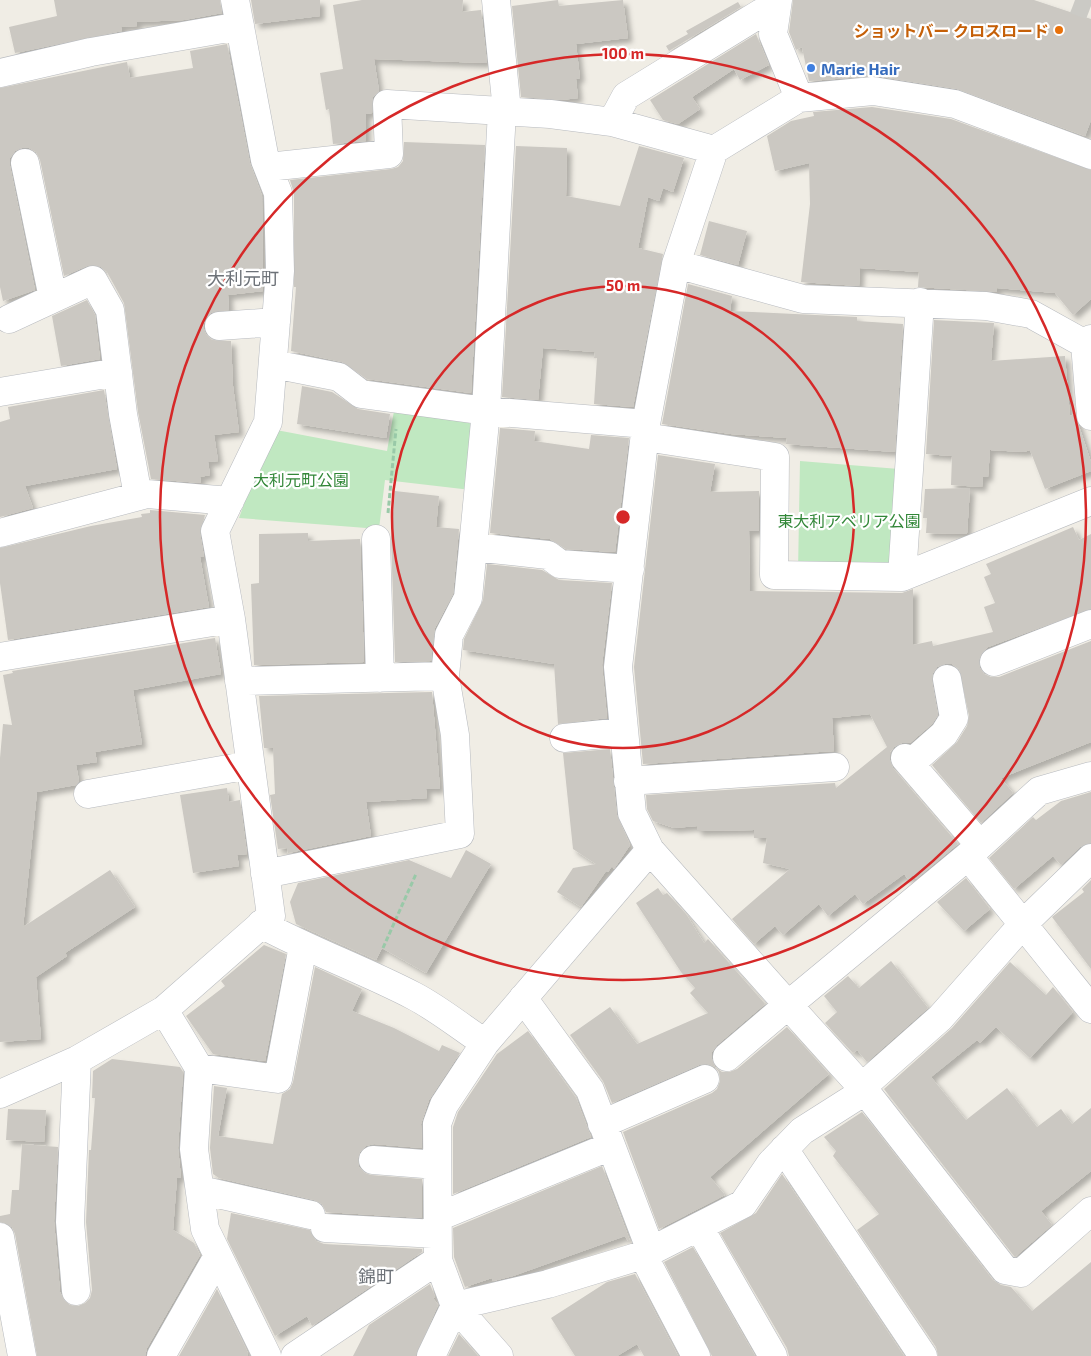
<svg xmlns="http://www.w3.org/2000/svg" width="1091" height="1356" font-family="'Exo 2','Noto Sans JP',sans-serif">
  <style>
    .green { fill: #c0e8c1 }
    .building { fill: #cbc8c2; filter: url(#shadow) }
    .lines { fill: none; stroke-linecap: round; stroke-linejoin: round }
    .minor-tunnel { stroke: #cbcac5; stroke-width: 28; stroke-dasharray: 28 14; stroke-linecap: butt }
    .minor-casing { stroke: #b7babf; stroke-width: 29 }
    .path { stroke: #99c9a8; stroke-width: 3; stroke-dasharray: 5 2.5; stroke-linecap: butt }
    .minor { stroke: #fff; stroke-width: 28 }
    .ring { fill: none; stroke: #d62828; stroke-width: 2.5 }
    .food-dot { fill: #e8710a; stroke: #fff; stroke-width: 2 }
    .shop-dot { fill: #3f7fe0; stroke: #fff; stroke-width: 2 }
    .labels { text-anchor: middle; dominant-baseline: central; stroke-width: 4.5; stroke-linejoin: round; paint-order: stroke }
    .food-label { font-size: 16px; font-weight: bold; fill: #c56008; stroke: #fff; text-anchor: end }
    .shop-label { font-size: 16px; font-weight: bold; fill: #366cbe; stroke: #fff; text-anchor: start }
    .park-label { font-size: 16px; fill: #328738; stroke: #fff }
    .neighbourhood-label { font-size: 18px; fill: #6d7278; stroke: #fff }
    .centre { fill: #d62828; stroke: #fff; stroke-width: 2.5 }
    .ring-label { font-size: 15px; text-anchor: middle; font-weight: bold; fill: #d62828; stroke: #fff; stroke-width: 4.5; stroke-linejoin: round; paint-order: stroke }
  </style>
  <defs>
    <filter id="shadow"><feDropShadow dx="4.5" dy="4.5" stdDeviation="2.5" flood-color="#0004"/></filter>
  </defs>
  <rect width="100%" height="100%" fill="#f0ede5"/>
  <path class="green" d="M395,405l69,10 13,19 -6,56 -86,-10 -6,49 -140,-11 32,-89 116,22z
    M800,461l99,8 -2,101 -99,2z"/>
  <path class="building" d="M54,0h166l2,13 -38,7 -47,2v4l-16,1 1,4 -107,22 -6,-26 48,-11z
    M251,0h69v16l-65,8z
    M362,0h101l-1,12 19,-2 6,53 -113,-4 5,32 -6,6 -1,16 -6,1v27l-33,3 -4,-35 -3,1 -6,-37 23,-4 -10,-64z
    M558,0l1,6 64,-6 5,38 -52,6 4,34 -4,1 2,19 -17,2 -40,-3 -9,-91z
    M793,0h241l57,19v101l-6,16 -128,-47 -82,-13 -66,5 -7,-34 -6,3 -7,-18z
    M738,2l3,5 -72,44 -3,-5 22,-12 -2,-3z
    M756,34l13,31 -29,15 -6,-11 -42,28 8,12 -22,15 -15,-4 -13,-20z
    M227,44l23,119 12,33 1,95 -35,4 1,15 -18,3 -6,6 -2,8 3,7 6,6 19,1 2,45 6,46 -25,3 4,26 -10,1 2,13 -10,2 1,6 -50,-4 -13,-67 -14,-109 -17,-31 -6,-5 -14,-1 -23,10 -24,-116 -4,-8 -7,-4h-7l-7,3 -5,7v8l25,124 -32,11 -3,-14v-199l127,-26 3,16 63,-10 -3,-17z
    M872,107l79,12 140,51v129l-18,16 -18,-22 -58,-5v4l-79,-5 1,-15 -59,-4 -1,18 -58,-4 9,-78 -1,-41 -34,8 -8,-35 24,-15 23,-5 -1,-4z
    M404,142l81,3 -14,248 -104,-14 -25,-17 -51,-11 5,-64h-2v-94l-4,-13 101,-11 7,-2 5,-6z
    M516,146l51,2 -1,48 54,10 19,-60 45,12 -11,34 -10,-4 -4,13 -11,-4 -10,51 25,6 -30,153 -39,-3 3,-46h-3l1,-6 -52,-4 -5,52 -36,-3z
    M709,221l38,10 -9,34 -38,-10z
    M688,284l44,12 -2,15 127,6v4l46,3 -8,128 -109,-8 1,-6 -56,-4 -69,-10z
    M87,300l8,15 5,44 -39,7 -9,-50z
    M934,320l60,3 -3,38 74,-5 5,60 5,-2 16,48v9l-46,18 -15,-39 -6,2 -34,-2 -2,27h-5l-1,10 -31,-2 1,-29 -26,-2z
    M302,386l30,6 26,17 32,5 -4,24 -89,-14z
    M104,390l13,79 -92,17 8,22 -33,9v-95l10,-3 -2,-12z
    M500,428l35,3 -1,10 55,8 2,-14 38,3 -14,114 -49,-3 -16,-10 -60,-6z
    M658,455l57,9 -5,28 49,-1v40h-10l1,60 152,2 11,-4v56l19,-4 1,5 60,-14 -9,-25 11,-4 -11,-26 7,-3 -5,-10 87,-37 6,13 12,-6v75l-103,38 -6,6 -3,7 1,8 4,6 7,3h8l92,-36v101l-90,36 12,15 -32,30 -49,-58 25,-23 10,-16 2,-10 -10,-47 -7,-5h-7l-8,3 -4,6 -1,8 6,34 -6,9 -22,19h-8l-8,4 -4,5v8l3,8 65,76 -42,35 -3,-4 -5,4 -4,-5 -41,30 -8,-10 -27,22 -9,-12 -36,31 -8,-9 -21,18 -22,-25 58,-50 -27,-6 4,-25h-13v-8l-57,1v-5l-23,2 -21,-7 -6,-12 -1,-14 189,-12 1,5 51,-41 -17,-33 -38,4 2,33 -191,13 -9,-97z
    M970,488l-3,46 -41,-1 1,-15h-4l2,-29z
    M395,491l44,5 -3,31 23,2 -6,65 -18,34 -4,33 -36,1 -4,-126z
    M150,510l55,5 -5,18 4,24h-4l9,50 -201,33 -8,-57v-35l91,-22 51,-9 -1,-3 9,-1z
    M308,533v8l52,-2 4,123 -110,3 -3,-81 8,-1v-49z
    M487,564l55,6 17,10 53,3 -10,82 5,53 -49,6 -4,-60 -91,-14 1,-11 19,-39z
    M215,638l6,36 -88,16 9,54 -47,8 2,10 -21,3 3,16 -3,4 -39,7 -14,135 87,-57 25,37 -70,46 2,3 -31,21 5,62 -41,3v-284l3,-34 9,1 -9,-50 10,-2 -1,-2z
    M432,692l8,97h-14l1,9 -61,4 5,34 -83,17 -1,-5 -9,1 -8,-54 5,-1 -2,-46h-9l-5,-52z
    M610,749l7,66 13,30 -16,24 -2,-3 -4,6 -2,-1 -25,36 -24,-15 16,-24 23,-4 -23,-15 -10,-96z
    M227,788l2,14 11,-2 7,54 -10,1 2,11 -46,7 -13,-78z
    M1091,792v51l-11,4 -19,18 -8,-9 -39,33 -25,-31 44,-41 3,3 25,-19z
    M466,850l25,14 -65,109 -44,-25 -6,12 -80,-36 -6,-22 8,-19 111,-23 42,18z
    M966,878l24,31 -26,22 -27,-29z
    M1091,880v89l-39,-52 32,-25 -2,-3z
    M658,888l5,7 4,-2 19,21 18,29 4,-4 57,65 -48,41 -5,7v7l3,8 7,5h7l8,-3 50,-42 42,47 -119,103 15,18 -66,34 -36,-97 89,-39 5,-4 3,-8 -1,-9 -4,-5 -8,-3 -8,1 -87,38 -9,-22 -33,-46 40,-28 27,37 71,-31 -18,-20 5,-5 -14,-16 -45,-69z
    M264,945l22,9 -21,107 -52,-7 -27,-38 39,-30 -4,-5z
    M891,961l37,47 -61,54 -10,-12 -4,3 -28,-30 12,-11 -13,-16 24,-20 11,12z
    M1010,962l36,33 7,-8 20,25 -43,46 -34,-31 -16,16 -3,-3 -46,37 35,43 41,-32 30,39 24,-18 11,15 19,-16v63l-50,40 11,14 -36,31h-2l-130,-167 68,-61z
    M315,967l47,22 -10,22 42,17 45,23 3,-6 18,8 -31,47 -8,24 1,24 -48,-4 -8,2 -6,6 -2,6 1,9 6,6 6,2 51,4v39l-96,-6 -4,-8 -8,-4 -95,-22 -6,-4 -3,-26 4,-62 13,2 -9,48 55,8 9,-50 8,-5 3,-7z
    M528,1031l48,67 15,39 -138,57v-67l5,-15 39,-58z
    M112,1059l68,8 3,5 -5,76 3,30h-4l-4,52 21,13 6,12 -53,93 -2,8h-108l-22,-122 -3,-7 -12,-5v-6l10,-2 2,-24h7l3,-46 36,3 -4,74 6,71 4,8 6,5 8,1 7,-3 5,-5 2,-8 -6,-68 3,-72h2l4,-52h-3l1,-27z
    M8,1109l38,1 -2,32 -38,-2z
    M862,1112l131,168 8,5 10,2 21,24 59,-49v94h-153l-2,-9 -79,-117 22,-16 -46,-58 3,-5 -12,-14z
    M602,1166l28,75h-2l-3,-5 -112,40 -20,5 -1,-3 -27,9 -11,-30 -1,-29z
    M782,1174l122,182h-115l-2,-8 -67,-115 36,-20z
    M231,1213l79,17 6,11 8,3 98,5v3l-110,74 -5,-10 -32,20 -48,-97z
    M693,1247l62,109h-43l-48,-94z
    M635,1274l43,82h-34l-7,-12 -20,12h-42l-24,-38 56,-36z
    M430,1284l5,13 -2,1 5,7 -22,51h-63l16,-31z
    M217,1289l31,64 -1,3h-68z
    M459,1334l19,22h-30z"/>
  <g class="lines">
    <path class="minor-tunnel" d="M1075,0l16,6"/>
    <defs>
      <path id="minor" d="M496,0l11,111
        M778,0l-5,34 26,64 -85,52 -38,114 -30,160 -28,243 14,146 18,37 138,155 180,-149 71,-65 52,-15
        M0,73l91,-21 149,-26
        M799,98l74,-7 82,13 136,51
        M612,122l14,-26 135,-83
        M25,163l28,135
        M268,167l121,-13 -2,-50 163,10 62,8 102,28
        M676,264l127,35 183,7 45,8 54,30 6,-5
        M9,319l84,-39 17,30 13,104 15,82
        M219,326l57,-4
        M1085,344l6,72
        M273,364l66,13 22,17 125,17 160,13
        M0,392l118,-20
        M645,437l130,20 -1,118 128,2 189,-76
        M0,533l147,-39 83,7
        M376,539l4,139
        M473,547l75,8 12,9 70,5
        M902,577l18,-275
        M0,657l231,-38
        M994,662l97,-38
        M239,681l206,-5
        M564,738l60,-6
        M905,758l75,87
        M910,764l34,-30 10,-16 -7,-39
        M628,781l207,-14
        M88,794l162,-29
        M968,856l123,153
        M265,874l195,-40 -5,-99 -10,-59 4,-41 19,-37 5,-51 13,-136 16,-300
        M261,924c50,27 103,46 153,72 25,13 48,32 71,47
        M523,998l67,92 61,161
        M164,1010l35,58
        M727,1057l61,-52 74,82 143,183 16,3 70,-62
        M862,1087l78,-69 83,-94 68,-66
        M0,1094l77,-34 87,-50 107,-94 -40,-297 -16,-88 53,-109 12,-151 -2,-78 -13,-33 -30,-160
        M602,1124l103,-45
        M784,1149l139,207
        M373,1160l64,5
        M200,1190l111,25
        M438,1217l173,-71
        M699,1227l74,129
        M325,1228l112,6
        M0,1237l22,119
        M643,1255l53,101
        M76,1291l-6,-69 7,-162
        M161,1356l57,-100
        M267,1356l-62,-127 -11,-80 5,-81 79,11 25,-133
        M295,1356l143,-96
        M431,1356l24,-50 93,-22 95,-29 100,-51 28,-41 31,-32 63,-40
        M499,1356l-44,-50 -17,-46 -1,-136 7,-19 41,-62 165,-193"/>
    </defs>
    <use href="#minor" class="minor-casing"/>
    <path class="path" d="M388,513l8,-84
      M383,948l33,-74"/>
    <use href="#minor" class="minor"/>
  </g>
  <g class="ring">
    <circle cx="623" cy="517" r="231"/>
    <circle cx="623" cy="517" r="463"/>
  </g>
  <circle class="food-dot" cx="1059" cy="30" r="5"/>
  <circle class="shop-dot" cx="811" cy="68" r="5"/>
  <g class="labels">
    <g class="food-label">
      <text x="1049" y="30">ショットバー クロスロード</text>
    </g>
    <g class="shop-label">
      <text x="821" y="68">Marie Hair</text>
    </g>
    <g class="park-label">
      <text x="301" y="479">大利元町公園</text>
      <text x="849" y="520">東大利アベリア公園</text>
    </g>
    <g class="neighbourhood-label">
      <text x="243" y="278">大利元町</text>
      <text x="376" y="1276">錦町</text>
    </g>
  </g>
  <circle cx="623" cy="517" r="8" class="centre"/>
  <g class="ring-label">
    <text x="623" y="59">100 m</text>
    <text x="623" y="291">50 m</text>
  </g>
</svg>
